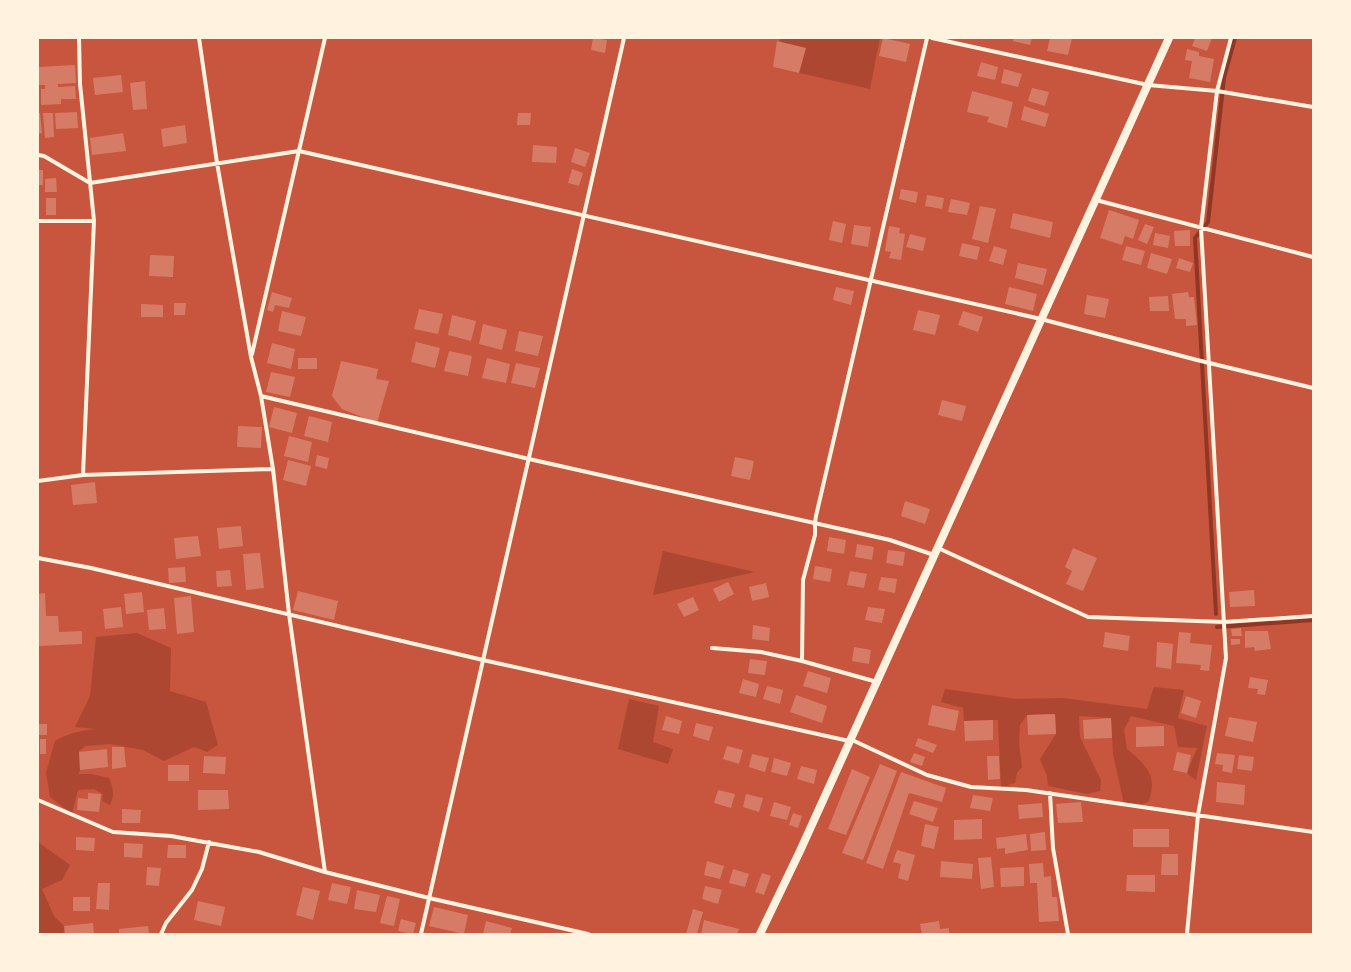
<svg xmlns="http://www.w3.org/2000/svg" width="1351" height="972" font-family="Quicksand,sans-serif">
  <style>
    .green { fill: #ae4732 }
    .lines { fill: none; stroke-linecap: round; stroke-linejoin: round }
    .stream { stroke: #8f3625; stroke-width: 4 }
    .building { fill: #d67c66 }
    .minor { stroke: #fff3e0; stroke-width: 4 }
    .secondary { stroke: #fff3e0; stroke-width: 8 }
  </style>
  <rect width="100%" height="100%" fill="#c8553d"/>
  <path class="green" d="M780,38h100l-10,51 -97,-22z
    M663,551l92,21 -102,23z
    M137,633l34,15 -1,43 36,11 12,43 -11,7 -13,-5 -30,14 -21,-11 -33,-6 -24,2 -7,5 1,20 -2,3h13l18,4c4,9 6,17 1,27l-8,-4 1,-7 -9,-5 -16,1 -6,24 -22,-17 -4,-24 9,-32c13,-8 26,-10 40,-12l-20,-2 15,-31 6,-59z
    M1154,687l30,3 -6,28 29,8 -11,54 -9,-7 10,-25 -19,-1 -4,-21 -43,-10 -7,14 3,19c19,16 32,28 21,53l-13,4 -11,-2 -11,-50 -2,-36 -32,-2 1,21 21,43 -1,11 -13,3 -39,-8 -1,-10 -7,-17 16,-25 -1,-20 -28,1 -7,10 -1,17 3,25 -5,6 -2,10 -14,5 -3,-68 -34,1 -1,-13 -22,-6 4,-13 72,10 46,-1 84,11z
    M629,699l30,7 -6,36 20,7 -5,15 -50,-15z
    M38,842l32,23 -8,15 -20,9 12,27 11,11 -2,7h-25z"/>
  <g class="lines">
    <path class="stream" d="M1216,614l-21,-376 13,-16 16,-144 11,-40
      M1217,627l96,-7"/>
  </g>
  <path class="building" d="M593,38l14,2 -2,13 -14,-3z
    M883,38l27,6 -4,18 -27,-6z
    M1014,38h18l-2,7 -17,-4z
    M1050,38h22l-4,17 -21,-4z
    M1195,38h17l-5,13 -15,-5z
    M777,41l29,7 -7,25 -26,-6z
    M1187,49l12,3v4l15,3 -4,23 -21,-4 3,-17 -7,-1z
    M981,62l17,5 -3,13 -18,-4z
    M75,65l1,18 -18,1v3l17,-1 1,13h-15v5l-20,1v-16h4v-4h-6l-1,-18z
    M1004,69l18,5 -4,13 -17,-4z
    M121,75l2,17 -28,3 -2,-17z
    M145,81l2,28 -14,1 -3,-27z
    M1032,88l17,4 -4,14 -17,-5z
    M972,91l41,11 -6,26 -20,-6 2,-5 -22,-5z
    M1024,106l25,8 -4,13 -24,-7z
    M77,112l1,16 -22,1 -1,-16z
    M38,113h2l2,20 -4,1z
    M43,113h10l1,24 -9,1z
    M518,113h13l-1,12h-13z
    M185,125l2,18 -24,4 -2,-18z
    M123,133l3,18 -34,4 -2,-17z
    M533,145l24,2 -1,16 -24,-1z
    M575,148l15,5 -5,14 -14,-5z
    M572,169l11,4 -4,13 -11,-3z
    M38,170h5v15h-5z
    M56,178l1,14h-12v-13z
    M901,189l17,3 -2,11 -17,-4z
    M927,195l17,3 -2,11 -17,-3z
    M46,198h10v17h-10z
    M951,199l19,4 -3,12 -19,-3z
    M980,206l16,3 -8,34 -16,-4z
    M1109,210l30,10 -6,19 -8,-3 -3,9 -22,-7z
    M1013,213l40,9 -3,16 -40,-10z
    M833,221l13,3 -4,19 -13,-3z
    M1145,224l9,3 -7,17 -9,-4z
    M854,225l17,2 -3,20 -17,-3z
    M889,226l11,2 -1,5 6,1 -4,26 -12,-2 2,-6 -6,-1z
    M1190,230v16h-15l-1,-15z
    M1155,233l15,3 -2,12 -15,-3z
    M910,234l16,4 -3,13 -17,-4z
    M962,243l18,4 -3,13 -18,-4z
    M994,246l13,4 -4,15 -14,-4z
    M1126,246l19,5 -4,14 -19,-5z
    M1151,253l21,6 -5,15 -20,-6z
    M150,255l24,1 -1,21 -24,-1z
    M1179,258l14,5 -3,9 -14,-4z
    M1018,263l29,6 -4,16 -28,-7z
    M836,287l18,4 -3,14 -18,-5z
    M1009,287l28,7 -4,17 -28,-7z
    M272,292l20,6 -3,10 -14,-3 -2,7 -6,-2z
    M1188,292l1,5h5l3,28 -11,1v-7h-11l-3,-25z
    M1087,295l22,4 -4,19 -21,-4z
    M1168,296l1,15h-19l-1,-14z
    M174,303h12l-1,12h-11z
    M141,304l22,1v12h-22z
    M419,309l24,5 -5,20 -24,-5z
    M918,310l22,5 -5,20 -22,-5z
    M282,311l24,6 -5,19 -23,-5z
    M963,311l20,6 -5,15 -20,-7z
    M452,315l24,6 -5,20 -23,-6z
    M483,324l24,6 -5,20 -23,-6z
    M519,331l24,5 -5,20 -23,-5z
    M416,342l24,6 -5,20 -24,-6z
    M272,343l23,6 -4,20 -24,-6z
    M449,351l23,5 -4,20 -24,-5z
    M298,358h19v11h-19z
    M487,358l23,6 -4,19 -24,-5z
    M341,361l37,8 -2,10 13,2 -12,42 -35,-14 -10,-13z
    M516,363l24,5 -5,20 -24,-5z
    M271,372l24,5 -5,20 -24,-5z
    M942,400l24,6 -4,15 -24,-6z
    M274,407l23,6 -5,20 -23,-6z
    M309,416l23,6 -4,20 -24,-6z
    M238,426l24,1 -1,21 -24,-1z
    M289,436l23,6 -4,20 -24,-6z
    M317,455l12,3 -2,11 -12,-3z
    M735,457l19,4 -4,19 -19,-4z
    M288,460l23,6 -5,20 -23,-6z
    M95,482l2,21 -24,2 -2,-20z
    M905,501l25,8 -5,15 -24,-8z
    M241,526l2,20 -24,3 -2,-21z
    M198,536l3,20 -25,3 -2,-21z
    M829,537l17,3 -2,14 -17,-3z
    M857,544l17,3 -2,13 -17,-3z
    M1073,548l24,10 -14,33 -17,-7 6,-13 -7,-4z
    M888,550l17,2 -2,14 -17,-3z
    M260,553l4,35 -18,2 -3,-36z
    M815,566l17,3 -2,13 -17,-3z
    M185,567l1,15 -17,1 -1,-15z
    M230,570l2,16 -15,1 -1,-16z
    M850,571l17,3 -3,14 -17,-3z
    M881,577l16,2 -2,14 -17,-3z
    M728,582l6,12 -15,8 -6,-13z
    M766,583l3,14 -17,4 -3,-14z
    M1254,590l1,16 -25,1 -1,-15z
    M298,591l40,10 -4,19 -41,-10z
    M142,592l2,20 -18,2 -2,-20z
    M45,593l1,23h12l1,16 23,-1v13l-44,2v-52z
    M191,596l3,36 -17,2 -3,-36z
    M693,597l6,13 -15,7 -7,-13z
    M121,607l2,20 -18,2 -2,-20z
    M868,607l17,2 -3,14 -17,-3z
    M164,608l2,21 -17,1 -2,-20z
    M753,625l17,3 -1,13 -17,-2z
    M1241,628l1,8h-10l-1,-7z
    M1245,631h23l3,18 -16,2 -1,-4 -9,1z
    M1105,632l25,4 -2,15 -25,-4z
    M1179,632l12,1 -1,10 22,2 -3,26 -9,-1 1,-5 -25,-2z
    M1231,639h9v5l-9,1z
    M1157,642l16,2 -2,25 -15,-2z
    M854,647l17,3 -2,14 -17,-3z
    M750,659l17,2 -2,14 -17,-2z
    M808,671l23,7 -4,15 -24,-7z
    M1250,677l18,3 -3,15 -8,-1 1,-5 -10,-1z
    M743,679l16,5 -3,13 -17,-4z
    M767,686l16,4 -3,14 -17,-5z
    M796,695l31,11 -5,17 -32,-11z
    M1186,696l15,5 -5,17 -15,-5z
    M932,705l27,6 -4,20 -27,-6z
    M1055,714l1,20 -28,1 -1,-20z
    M666,716l16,5 -3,13 -17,-4z
    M1229,717l28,5 -4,20 -28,-6z
    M1111,718l1,20 -28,1 -1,-19z
    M993,720v20l-28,1 -1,-20z
    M696,723l17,4 -4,14 -16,-5z
    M38,724h9v11h-9z
    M1164,726v20l-28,1v-20z
    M918,738l19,7 -4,8 -18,-7z
    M40,739h6v15h-6z
    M727,746l16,4 -4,14 -16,-5z
    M112,747h12l2,20 -14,2z
    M107,749l1,18 -28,3 -1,-18z
    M1177,752l14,3 -4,18 -14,-3z
    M914,753l11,4 -3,9 -12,-4z
    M1217,753l18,2 -3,18 -10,-2 1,-6 -8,-1z
    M752,754l17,4 -4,14 -16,-5z
    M1239,755l15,2 -2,14 -15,-2z
    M204,756l22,1 -1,17 -22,-1z
    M987,756h12l1,23 -12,1z
    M774,758l17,5 -4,13 -16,-4z
    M880,764l17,7 -34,89 -21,-7z
    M168,765h21v16h-21z
    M801,766l16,4 -3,14 -17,-5z
    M852,769l18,8 -24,58 -18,-6z
    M901,772l45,16 -4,14 -33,-9 -26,76 -17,-6z
    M1217,782l28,3 -1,20 -28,-3z
    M198,790h30l1,19 -31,1z
    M718,790l17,4 -4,14 -17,-5z
    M88,793l13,1 -2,18 -22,-2 1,-12 10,1z
    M746,794l17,4 -4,14 -16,-5z
    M973,795l20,3 -3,13 -20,-3z
    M914,801l24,7 -5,14 -24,-8z
    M774,802l17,5 -4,13 -17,-4z
    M1081,802l2,20 -25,1 -2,-19z
    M1042,803l1,14 -24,2 -1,-14z
    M122,809l19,1 -1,13h-18z
    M793,813l9,3 -4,12 -9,-3z
    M982,819v20l-28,1v-20z
    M925,824l14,3 -5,22 -13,-3z
    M1133,829h36v18h-36z
    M1045,832l1,18 -15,1 -1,-17z
    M1026,834l2,16 -23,4v-6l-8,1 -1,-11z
    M76,837l19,1 -1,13 -18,-1z
    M124,843l19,1 -1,14 -18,-1z
    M168,845h18v13h-19z
    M897,850l18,5 -7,26 -10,-3 3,-14 -8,-2z
    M1162,854h16v21h-17z
    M991,857l3,30 -13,2 -3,-31z
    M707,861l17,5 -4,13 -16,-4z
    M941,861l32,3 -1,15 -32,-2z
    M1043,863l1,14 7,-1 1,21h5l2,24 -20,1 -2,-39h-7l-1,-19z
    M147,867l14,1 -2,18 -13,-1z
    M1024,867v19l-23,1 -1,-19z
    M733,869l16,5 -4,13 -16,-4z
    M762,873l9,3 -7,19 -9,-3z
    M1127,875h28v17l-29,-1z
    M98,883h12l-1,27 -13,-1z
    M332,883l19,4 -4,17 -19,-4z
    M705,886l17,4 -4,14 -16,-5z
    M303,887l17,4 -7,29 -17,-5z
    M357,890l23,5 -4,17 -22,-3z
    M387,896l13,3 -6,27 -14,-3z
    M73,897h17v14h-17z
    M198,901l27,6 -4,19 -27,-6z
    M434,907l34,8 -4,19 -35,-8z
    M693,909l10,3 -6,22h-11z
    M401,919l15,4 -3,11 -15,-3z
    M704,920l35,9 -2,5h-36z
    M486,921l26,7 -2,6h-27z
    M939,921l1,8 9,-1v6h-27l-2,-10z
    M93,923l1,11h-29l-1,-8z
    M148,926l1,8h-30v-5z"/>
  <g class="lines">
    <path class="minor" d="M79,38l1,46 14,137 -11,254 190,-6
      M199,38l18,125 34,194 10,39 12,73 16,145 36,258
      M932,38l216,47 69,6 96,16
      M38,155l6,1 46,27 209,-32 742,168 156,41 116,28
      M1096,200l217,57
      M38,221h56
      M252,354l73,-316
      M261,396l268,63 361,81 44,15
      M38,481l45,-6
      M938,548l150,69 136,5 89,-6
      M38,558l53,10 392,92 366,81
      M712,648l49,4 41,9 75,21
      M802,661l1,-81 12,-45v-12l1,-7 111,-478
      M850,739l77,36 44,12 55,3 287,42
      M1050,793l3,55 15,86
      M38,800l75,32 58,4 88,16 66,20 104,26 159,36
      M161,934l5,-11 26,-33 10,-21 7,-27
      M421,934l203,-896
      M1187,934l11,-119 28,-157 -25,-430 16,-137 14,-53"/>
    <path class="secondary" d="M760,934l40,-83 369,-813"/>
  </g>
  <rect width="1351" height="972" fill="none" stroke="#fff3e0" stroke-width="78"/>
</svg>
